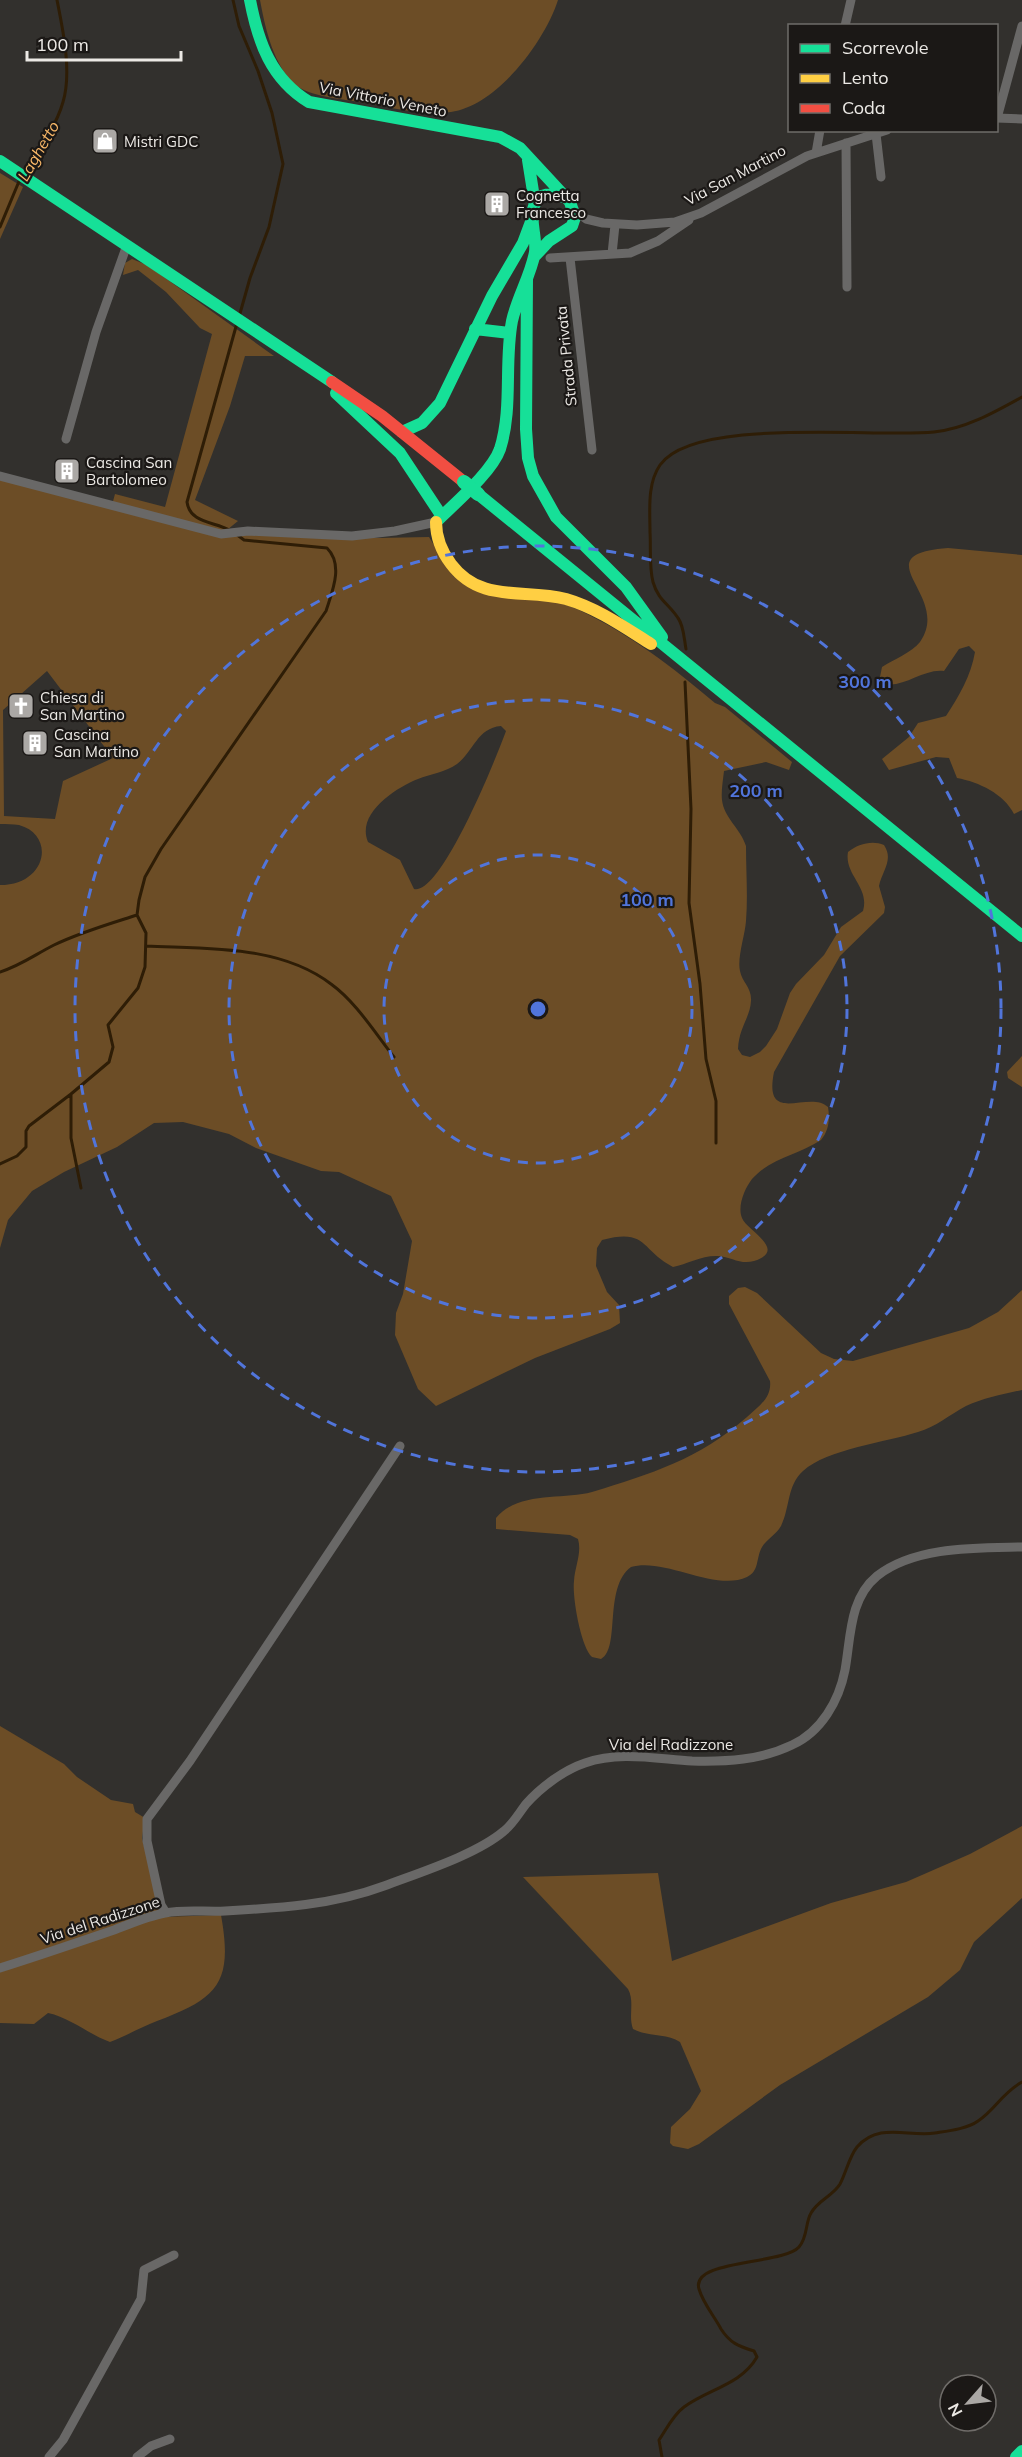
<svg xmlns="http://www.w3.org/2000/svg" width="1022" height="2457" font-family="Mulish,sans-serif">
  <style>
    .green { fill: #6c4d26; fill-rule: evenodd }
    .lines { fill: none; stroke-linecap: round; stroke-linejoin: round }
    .stream { stroke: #2e1d06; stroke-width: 3 }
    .street { stroke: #696867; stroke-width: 9 }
    .fast { stroke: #16e098; stroke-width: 12 }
    .slow { stroke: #ffcf43; stroke-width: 12 }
    .jam { stroke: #f24e42; stroke-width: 12 }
    .fast-bridge { stroke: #16e098; stroke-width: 14 }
    .ring { fill: none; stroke: #5175db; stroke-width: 3; stroke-dasharray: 10 8 }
    .labels { text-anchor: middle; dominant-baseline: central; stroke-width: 4.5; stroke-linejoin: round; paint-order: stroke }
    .street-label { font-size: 15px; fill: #ece9e5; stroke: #1b1816 }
    .poi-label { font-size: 15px; fill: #ece9e5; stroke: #1b1816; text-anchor: start }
    .water-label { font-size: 16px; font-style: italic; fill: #f8b768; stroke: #1b1816 }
    .centre { fill: #5175db; stroke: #1b1816; stroke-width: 3 }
    .ring-label { font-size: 18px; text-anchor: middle; font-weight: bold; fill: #5175db; stroke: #1b1816; stroke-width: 4.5; stroke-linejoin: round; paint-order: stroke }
  </style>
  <rect width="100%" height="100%" fill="#32302d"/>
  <path class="green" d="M260,0h298c-13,41 -61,106 -107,112 -30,4 -62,-5 -91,-10 -20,-3 -56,-6 -69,-21 -19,-22 -26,-54 -31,-81z
    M0,173l23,14 -23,52z
    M132,259l15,6 127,91h-29l-15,50 -35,94 43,21 -16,13 155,4 52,-1 25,40c41,10 86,16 125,33 49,23 95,58 136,93l10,4 67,55 -3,8 -23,-8 -42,9c-1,9 -3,20 -2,29 2,18 19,29 24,46 0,25 2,50 0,75 -1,14 -9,37 -6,50 2,11 12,17 11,30 -1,17 -12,26 -13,48l4,6 8,2 10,-5 6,-6 11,-17 13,-36 6,-9 28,-29 17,-28 22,-16c7,-24 -19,-36 -15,-59 10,-8 24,-12 36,-7 10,15 -2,26 -5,41l6,21 -1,6 -44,43 -66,116c-11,55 35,17 54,35 2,11 1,24 -7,33 -21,14 -52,19 -69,39 -7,9 -15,27 -10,39 4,12 47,32 12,43 -13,4 -23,-4 -36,-5 -15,-1 -31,8 -45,11 -33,-17 -25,-39 -71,-27l-5,8 -1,18 11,26 12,13 1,18 -10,6 -75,29 -99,48 -18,-17 -23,-54 1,-22 7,-19 9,-53 -21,-45 -52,-24 -18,-1 -65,-23 -27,-14 -46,-12 -29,1 -37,24 -53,25 -32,19 -24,29 -8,28v-363c47,0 56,-50 19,-60 -6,-1 -13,-1 -19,-1v-344l112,25 3,-11 50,13 47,-173 -12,-6 -34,-36 -28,-22 -15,5 2,-12zM47,671l66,87 -50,23 -8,38 -51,-3 -1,-106zM501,726l5,5c-9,25 -65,165 -92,158l-14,-29 -32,-18c-12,-28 27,-54 50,-63 12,-5 28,-7 39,-15 17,-13 20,-36 44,-38z
    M948,548l74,7v255l-8,4c-10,-20 -35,-32 -57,-36l-8,-20 -13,-1 -47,13 -7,-11 27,-22 9,-14 28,-7c13,-20 25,-40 29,-64l-6,-6 -10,3 -15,22c-22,-3 -44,21 -65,11l3,-15c11,-7 30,-15 38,-25 33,-47 -60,-87 28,-94z
    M1022,1056v31l-14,-9 -1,-6z
    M745,1287l12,6 64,60 13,6 19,2 116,-33 29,-16 24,-22v100c-19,4 -38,8 -56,16 -17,9 -30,21 -48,26 -31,10 -91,17 -115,39 -16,14 -13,37 -22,55 -5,9 -16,14 -20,23 -5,11 -2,22 -14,28 -32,15 -83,-20 -116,-10 -28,21 -10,81 -30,92l-9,-2c-11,-10 -20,-60 -18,-76 1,-15 8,-28 4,-42l-8,-4 -74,-6v-11c22,-27 66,-18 96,-26 59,-18 107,-33 155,-75 11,-10 25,-19 23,-36l-41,-77v-8l9,-8z
    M0,1726l64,38 13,13 34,23 22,4 2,8 10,6 -3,20 20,79 59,-2c12,67 -2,83 -64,106 -16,6 -31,15 -47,21 -22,-8 -39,-24 -62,-29l-14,11 -34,-1z
    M1022,1826v72l-48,44 -14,28 -32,27 -148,88 -81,59 -11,5 -15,-3 -3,-3 1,-16 19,-18 11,-18 -21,-49c-14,-9 -32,-5 -47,-13 -5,-13 2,-27 -5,-40l-105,-112 135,-4 14,88 159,-58 75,-21 64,-28z"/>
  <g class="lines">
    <path class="stream" d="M233,0l6,26 19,45 14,42 11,51 -14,63 -19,51 -11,39
      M24,171c15,-22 32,-44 39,-69 9,-30 0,-72 -6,-102
      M0,227l20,-48
      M231,531c-16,-10 -41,-7 -44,-29l50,-179
      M686,649c-2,-10 -2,-23 -8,-31 -9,-14 -20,-18 -25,-36 -4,-15 -2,-35 -3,-50 0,-22 -3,-48 10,-67 34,-49 216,-27 274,-33 31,-3 61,-20 88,-35
      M685,682l6,127 -2,94 11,81 6,75 10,42v42
      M146,946c62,3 134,-1 185,38 25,18 44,49 63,73
      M0,972c20,-6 36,-18 54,-27 27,-13 55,-21 83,-30
      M71,1094l38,-32 4,-15 -5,-22 30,-37 7,-21 1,-34 -9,-18 2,-15 6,-23 16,-28 165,-238c6,-19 18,-46 1,-63l-83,-8 -8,-6
      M0,1164l17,-8 9,-9v-16l3,-5 42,-32v44l10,50
      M662,2457l-3,-17c7,-10 14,-25 25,-33 24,-18 57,-22 73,-50l-3,-6c-16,-5 -24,-8 -33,-22 -7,-13 -18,-26 -22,-40 -9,-30 84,-24 100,-42 9,-10 6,-24 12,-34 7,-13 22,-17 29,-29 6,-11 9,-27 17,-37 22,-25 50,-10 78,-14 13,-2 32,-4 43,-12 17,-11 23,-27 44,-39"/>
    <path class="street" d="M845,26l6,-26
      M996,118l26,1
      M997,118l25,-92
      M876,134l5,43
      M846,143l1,144
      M816,153l4,-23
      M574,210l12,9 17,4 34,2 38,-3 26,-9 106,-57 80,-26
      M612,254l3,-29
      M550,258l80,-5 28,-12 31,-21
      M570,258l22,192
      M66,439l30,-107 31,-87
      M0,476l221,58 27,-3 104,5 43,-5 41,-9
      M166,1913l-5,-8 -14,-64v-22l43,-58 210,-315
      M0,1968c38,-12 76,-25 114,-38 16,-6 34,-14 51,-17 19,-4 40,-1 60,-2 54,-3 108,-6 159,-25 34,-13 92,-31 120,-55 9,-7 15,-18 22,-27 15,-17 38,-34 59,-41 34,-12 72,-4 107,-2 34,1 69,-1 100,-16 29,-13 47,-44 53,-75 6,-33 4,-71 32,-94 38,-30 100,-28 145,-29
      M49,2457l14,-17 78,-141 3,-29 30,-15
      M137,2457l14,-11 19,-7"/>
    <path class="fast" d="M250,0c8,42 21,79 59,102l191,35 20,11 50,54 5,15 -3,9 -23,15 -15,16
      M528,160l7,44
      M0,161l332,221
      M527,279l-1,150 2,29 5,18 23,41 70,70 36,50
      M475,329l35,4
      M336,393l64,60 41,62
      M402,432l20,-9 18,-20 52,-107 31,-53 9,-24
      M478,494l544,442
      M437,521c18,-18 55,-49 63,-72 13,-41 4,-86 12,-128 5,-23 19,-46 23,-69 2,-14 -6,-33 -1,-46 4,-14 19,-13 30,-9
      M1016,2457l6,-6"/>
    <path class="slow" d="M436,522c0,16 6,30 15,42 30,40 73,24 115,35 31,9 58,28 85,45"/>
    <path class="jam" d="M332,382l50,34 82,66"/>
    <path class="fast-bridge" d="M464,482l14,12"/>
  </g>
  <g class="ring">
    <circle cx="538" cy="1009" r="154"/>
    <circle cx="538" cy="1009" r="309"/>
    <circle cx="538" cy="1009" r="463"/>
  </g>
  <defs>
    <symbol id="shop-square" viewBox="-11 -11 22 22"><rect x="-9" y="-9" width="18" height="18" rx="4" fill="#aba8a5" stroke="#1b1816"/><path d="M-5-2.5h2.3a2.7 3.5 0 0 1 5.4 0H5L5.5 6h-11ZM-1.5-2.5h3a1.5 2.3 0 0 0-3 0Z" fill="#fff"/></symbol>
    <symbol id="building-square" viewBox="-11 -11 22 22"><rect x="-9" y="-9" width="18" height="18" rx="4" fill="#aba8a5" stroke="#1b1816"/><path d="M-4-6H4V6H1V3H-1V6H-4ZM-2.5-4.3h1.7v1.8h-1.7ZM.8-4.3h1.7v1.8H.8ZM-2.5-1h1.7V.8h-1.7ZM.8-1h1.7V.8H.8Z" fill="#fff"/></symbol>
    <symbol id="church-square" viewBox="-11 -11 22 22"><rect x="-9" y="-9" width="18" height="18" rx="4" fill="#aba8a5" stroke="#1b1816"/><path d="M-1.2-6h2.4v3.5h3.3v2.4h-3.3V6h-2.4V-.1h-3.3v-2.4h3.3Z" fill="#fff"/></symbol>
  </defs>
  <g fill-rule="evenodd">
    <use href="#shop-square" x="90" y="126" width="30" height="30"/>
    <use href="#building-square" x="482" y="189" width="30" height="30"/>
    <use href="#building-square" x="52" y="456" width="30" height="30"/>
    <use href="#church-square" x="6" y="691" width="30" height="30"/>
    <use href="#building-square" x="20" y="728" width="30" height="30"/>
  </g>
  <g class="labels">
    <g class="street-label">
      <text transform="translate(383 99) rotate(11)">Via Vittorio Veneto</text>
      <text transform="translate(735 175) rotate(-28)">Via San Martino</text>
      <text transform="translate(566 356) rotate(-96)">Strada Privata</text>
      <text x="671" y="1744">Via del Radizzone</text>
      <text transform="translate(100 1920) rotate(-18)">Via del Radizzone</text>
    </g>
    <g class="poi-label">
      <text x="124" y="141">Mistri GDC</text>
      <text x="516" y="195">Cognetta<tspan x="516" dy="17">Francesco</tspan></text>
      <text x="86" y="462">Cascina San<tspan x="86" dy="17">Bartolomeo</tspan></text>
      <text x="40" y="697">Chiesa di<tspan x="40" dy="17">San Martino</tspan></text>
      <text x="54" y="734">Cascina<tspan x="54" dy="17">San Martino</tspan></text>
    </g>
    <g class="water-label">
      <text transform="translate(38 151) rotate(-60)">Laghetto</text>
    </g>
  </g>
  <circle cx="538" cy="1009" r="9" class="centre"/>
  <g class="ring-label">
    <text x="865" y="688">300 m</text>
    <text x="756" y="797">200 m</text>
    <text x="647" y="906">100 m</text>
  </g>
  <rect x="788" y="24" width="210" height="108" fill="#1b1816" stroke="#6f6c69" stroke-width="1.5"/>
  <rect x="800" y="44" width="30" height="9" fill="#16e098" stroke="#6f6c69" stroke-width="1.5"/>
  <text x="842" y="54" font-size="18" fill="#ece9e5">Scorrevole</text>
  <rect x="800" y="74" width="30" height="9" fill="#ffcf43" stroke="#6f6c69" stroke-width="1.5"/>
  <text x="842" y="84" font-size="18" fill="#ece9e5">Lento</text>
  <rect x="800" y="104" width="30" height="9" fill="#f24e42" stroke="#6f6c69" stroke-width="1.5"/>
  <text x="842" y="114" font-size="18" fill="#ece9e5">Coda</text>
  <g transform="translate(968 2403) rotate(242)"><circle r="28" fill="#1b1816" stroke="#6f6c69" stroke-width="1.5"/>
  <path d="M0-4.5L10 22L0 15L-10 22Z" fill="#aba8a5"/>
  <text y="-9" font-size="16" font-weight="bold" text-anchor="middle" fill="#ece9e5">N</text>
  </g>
  <path d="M27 51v9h154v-9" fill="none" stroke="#ece9e5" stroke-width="3"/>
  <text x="36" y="51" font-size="18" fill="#ece9e5" stroke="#1b1816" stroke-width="4.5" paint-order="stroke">100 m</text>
</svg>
